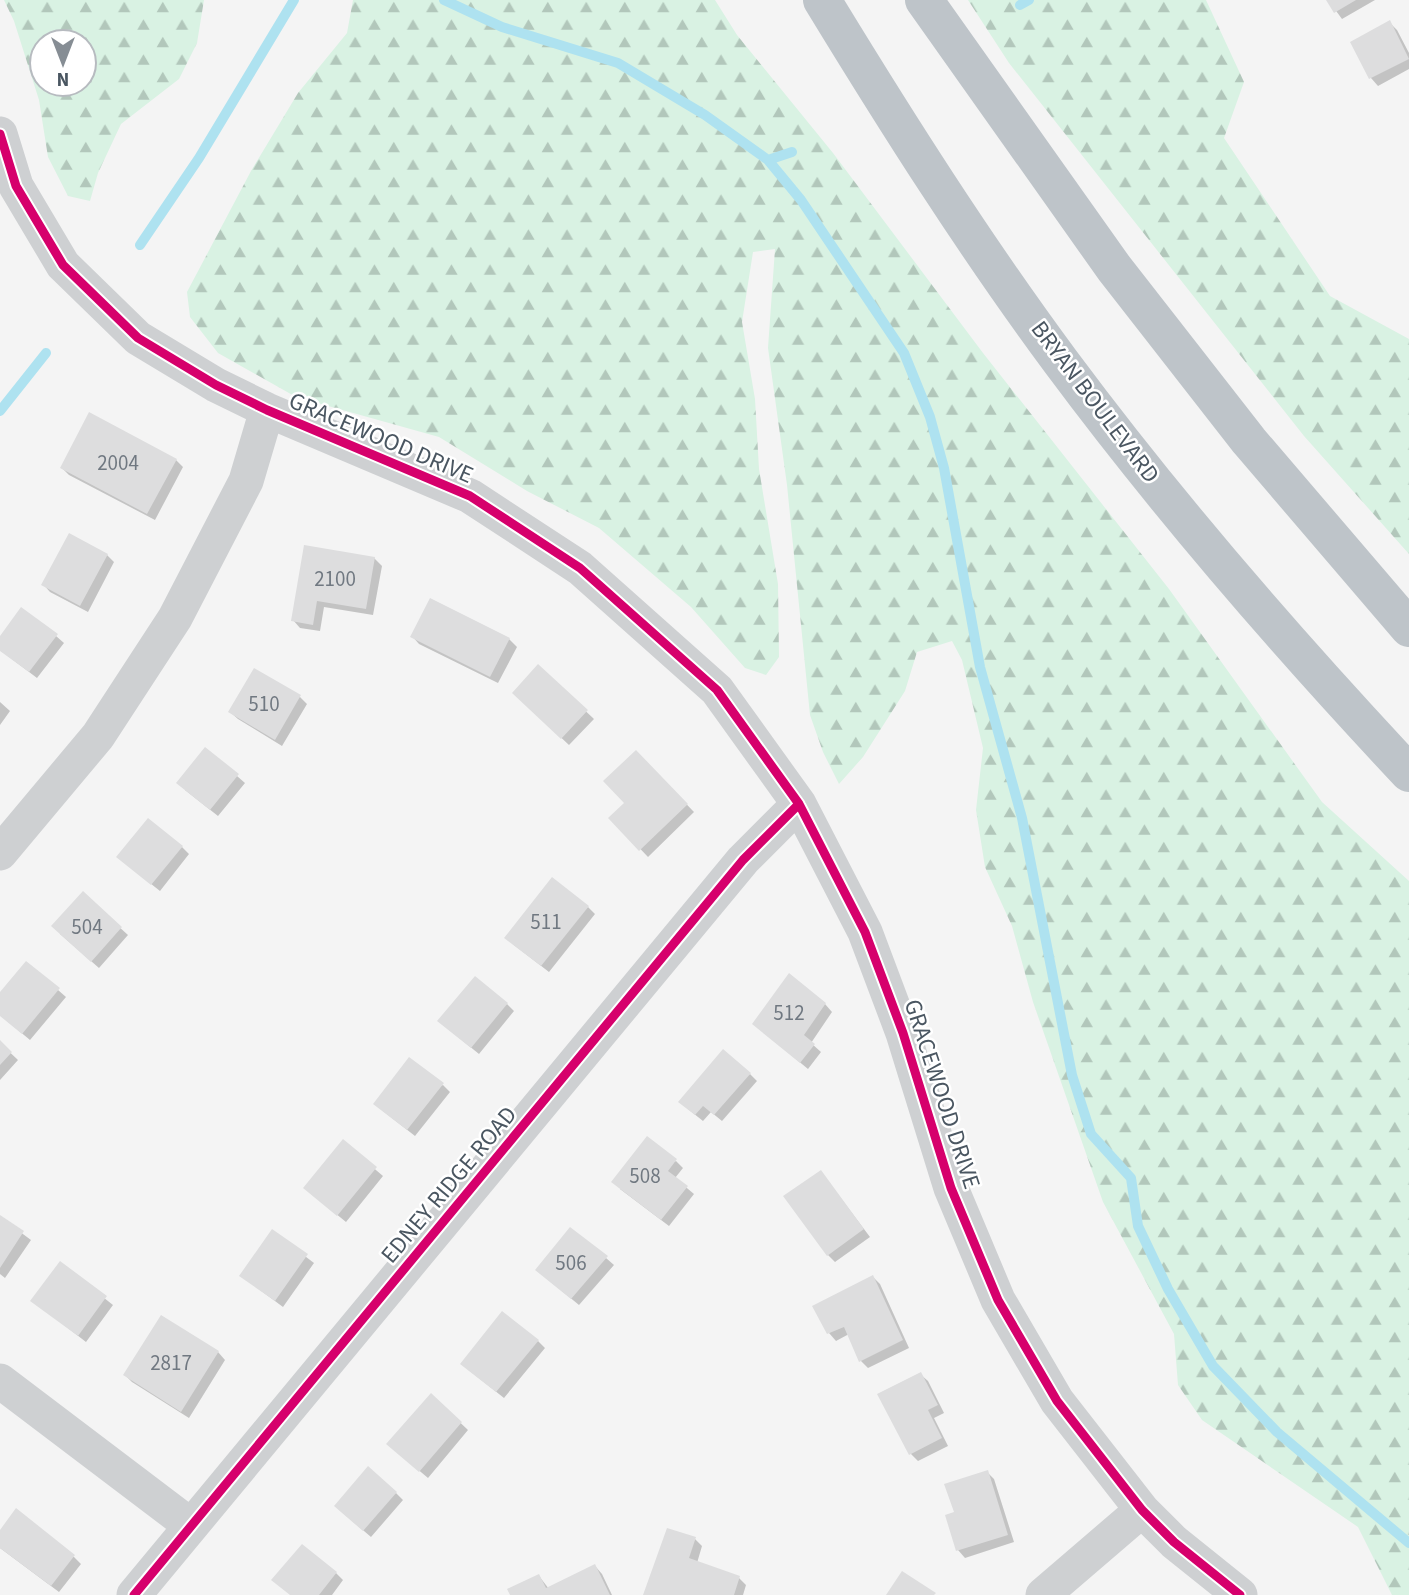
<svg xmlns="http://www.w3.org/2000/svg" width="1409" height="1595" font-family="'Source Sans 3',sans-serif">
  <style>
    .forest { fill: url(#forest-firs); fill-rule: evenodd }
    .shadow { fill: #0003 }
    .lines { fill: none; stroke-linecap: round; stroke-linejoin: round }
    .stream { stroke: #aee2f0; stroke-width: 10 }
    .building { fill: #ddddde }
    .minor { stroke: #ced0d2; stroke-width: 35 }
    .highway { stroke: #bec4c9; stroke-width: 38 }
    .cycleway-casing { stroke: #fff; stroke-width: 13 }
    .cycleway { stroke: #d6006c; stroke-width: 9 }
    .labels { text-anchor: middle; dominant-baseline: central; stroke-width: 5; stroke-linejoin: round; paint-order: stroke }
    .number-label { font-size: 21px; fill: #707881 }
    .street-label { font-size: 24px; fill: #4a5661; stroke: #fff }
  </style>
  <defs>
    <pattern id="forest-firs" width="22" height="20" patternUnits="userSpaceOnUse" patternTransform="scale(1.75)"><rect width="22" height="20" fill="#d9f2e3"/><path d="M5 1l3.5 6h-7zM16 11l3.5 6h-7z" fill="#b2c7bb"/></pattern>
  </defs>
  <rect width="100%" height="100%" fill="#f4f4f4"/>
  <path class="forest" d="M4,0h200l-7,43 -18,36 -58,45 -23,49 -8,28 -22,-5 -20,-39 -9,-57 -25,-79zM42,42h42v42h-42z
    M353,0h362l22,35 96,118 150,200 186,236 153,213 87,79v714h-17l-34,-68 -156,-107 -24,-35 -4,-51 -71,-132 -70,-200 -21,-76 -27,-59 -9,-57 7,-62 -21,-88 -10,-19 -35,11 -12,39 -42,66 -24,27 -16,-32 -13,-37 -23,-230 -19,-137 7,-99 -22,3 -11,70 13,77 4,70 19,115 1,73 -13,18 -21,-7 -54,-61 -92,-79 -72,-37 -88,-54 -143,-40 -78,-44 -28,-36 -3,-25 64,-121 47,-78 49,-60z
    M968,0h238l38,82 -20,56 106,158 79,43v215l-105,-118 -295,-373z"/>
  <path class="shadow" d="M1328,0h47l-33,19z
    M1390,23l7,7 12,23v16l-31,17 -7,-8 -19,-36z
    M176,460l7,7 -28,53 -86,-45 -7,-7z
    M305,547l69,11 8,8 -9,49 -49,-8 -4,24 -20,-3 -7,-8z
    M107,555l7,7 -26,50 -38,-20 -7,-8z
    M430,600l79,39 8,8 -19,36 -79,-39 -7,-8z
    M56,636l8,7 -27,35 -37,-28v-11z
    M539,667l55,52 -25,26 -48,-45z
    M300,697l7,7 -25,42 -44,-27 -8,-7z
    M0,702l10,9 -10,14z
    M206,749l39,34 -27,33 -33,-26z
    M636,752l58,60 -46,45 -37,-39 16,-15z
    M182,847l7,7 -29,37 -34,-27z
    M83,894l45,41 -29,33 -39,-34z
    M588,907l7,7 -46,58 -35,-27z
    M58,990l8,7 -36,43 -30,-25v-20z
    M507,1004l7,7 -35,43 -32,-26z
    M825,1004l7,8 -21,31 10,9 -13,17 -46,-38z
    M0,1043l18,17 -18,20z
    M750,1074l7,7 -35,40 -11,-9 -8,9 -15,-12z
    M443,1085l7,7 -35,44 -32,-25z
    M343,1142l40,34 -37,46 -33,-27z
    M676,1161l7,7 -8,10 19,16 -25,32 -49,-37z
    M821,1172l49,65 -35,25 -7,-7z
    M0,1217l31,23 -26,38 -5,-4z
    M272,1231l42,32 -31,44 -42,-31z
    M606,1258l8,7 -35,40 -34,-28z
    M60,1263l53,42 -27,37 -53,-41z
    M873,1277l7,7 29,64 -41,20 -7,-7 -12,-27 -13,7 -7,-8z
    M538,1341l7,7 -41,50 -34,-27z
    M218,1352l7,8 -36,58 -57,-36 -7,-7z
    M920,1374l8,7 16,32 -10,5 14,28 -30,15 -7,-7z
    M431,1395l37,35 -40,48 -32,-27z
    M987,1472l7,7 20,63 -49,16 -7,-8 -2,-36z
    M396,1493l7,7 -32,37 -28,-24z
    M0,1533l74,24 7,7 -22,28 -59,-44z
    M695,1539l7,7 -5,17 42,15 7,7 -3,10h-96z
    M595,1566l7,8 10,21h-100l27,-19 10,13z
    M336,1573l7,7 -11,15h-41z"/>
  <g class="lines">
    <path class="stream" d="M444,0l58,27 116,36 87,52 63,45 33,40 103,153 26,64 14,51 36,199 42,151 50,257 19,59 40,44 7,48 30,63 45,77 64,66 132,111
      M1020,5l9,-5
      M768,160l24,-8
      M140,245l59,-87 95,-158
      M0,411l46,-58"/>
  </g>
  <path class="building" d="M1326,0h30l-22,13z
    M1390,20l19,39 -40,20 -19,-37z
    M89,412l88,47 -30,55 -87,-46z
    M69,533l39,21 -28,52 -39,-21z
    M304,545l71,12 -9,52 -49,-8 -4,24 -22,-4z
    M430,598l80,40 -20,39 -80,-40z
    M21,607l37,27 -29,38 -29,-21v-15z
    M538,664l50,46 -27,29 -49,-46z
    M254,668l47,27 -26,45 -47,-28z
    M205,747l34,27 -29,36 -34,-27z
    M636,750l52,54 -49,47 -31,-33 16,-15 -21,-22z
    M148,818l35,28 -32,39 -35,-28z
    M552,877l37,29 -48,60 -37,-28z
    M83,891l39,36 -31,35 -40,-36z
    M26,961l34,27 -38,46 -22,-18v-24z
    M789,973l37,30 -22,32 11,9 -15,19 -48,-39z
    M475,976l33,27 -37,45 -34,-27z
    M0,1040l12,12 -12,13z
    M723,1049l28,24 -37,42 -11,-9 -8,9 -17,-13z
    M409,1057l35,26 -37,47 -34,-26z
    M647,1136l30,23 -9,12 20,15 -27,34 -50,-38z
    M343,1139l34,28 -40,49 -34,-28z
    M821,1170l43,59 -37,27 -44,-60z
    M0,1215l24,16 -24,37z
    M570,1227l38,29 -37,43 -36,-29z
    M272,1229l36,25 -33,47 -36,-25z
    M60,1261l47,35 -29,40 -48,-35z
    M873,1275l30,65 -44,22 -15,-35 -17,7 -15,-28z
    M502,1311l37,29 -43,52 -36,-28z
    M161,1315l58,36 -38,61 -58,-37z
    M921,1372l17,33 -10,5 14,28 -33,17 -32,-61z
    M431,1393l31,29 -43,50 -33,-28z
    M368,1466l29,26 -34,39 -29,-25z
    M988,1470l20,65 -52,16 -11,-36 9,-3 -10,-28z
    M16,1508l59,47 -24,31 -51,-38v-18z
    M667,1528l29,9 -7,21 51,18 -6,19h-91z
    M302,1544l35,28 -18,23h-29l-19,-15z
    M595,1564l15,31h-100l-3,-6 32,-15 7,14z
    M902,1571l34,22 -2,2h-48z"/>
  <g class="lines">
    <path class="minor" d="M0,134l16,52 47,79 75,73 78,47 51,25 203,86 110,72 137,122 82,114 66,128 38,101 48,155 47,112 59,101 85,109 32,32 66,53
      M0,853l98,-117 77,-118 71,-137 21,-71
      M0,1381l190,144
      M134,1595l609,-735 56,-56
      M1043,1595l99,-85"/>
    <path class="highway" d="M822,0c75,123 153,246 239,362 107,144 225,280 348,411
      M924,0l190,268 135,173 160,187"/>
    <defs>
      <path id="cycleway" d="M0,134l16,52 47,79 75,73 78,47 51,25 203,86 110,72 137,122 82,114 66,128 38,101 48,155 47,112 59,101 85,109 32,32 66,53
        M134,1595l609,-735 56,-56"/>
    </defs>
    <use href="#cycleway" class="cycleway-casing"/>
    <use href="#cycleway" class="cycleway"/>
  </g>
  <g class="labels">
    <g class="number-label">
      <text x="118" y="463">2004</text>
      <text x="335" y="579">2100</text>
      <text x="264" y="704">510</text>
      <text x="546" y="922">511</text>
      <text x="87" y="927">504</text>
      <text x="789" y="1013">512</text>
      <text x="645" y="1176">508</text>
      <text x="571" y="1263">506</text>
      <text x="171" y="1363">2817</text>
    </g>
    <g class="street-label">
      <text transform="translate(1095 402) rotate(53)">BRYAN BOULEVARD</text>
      <text transform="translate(381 438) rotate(23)">GRACEWOOD DRIVE</text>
      <text transform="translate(942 1094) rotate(72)">GRACEWOOD DRIVE</text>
      <text transform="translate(449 1185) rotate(-50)">EDNEY RIDGE ROAD</text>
    </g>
  </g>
  <g transform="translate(63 63) rotate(180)"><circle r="33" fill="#ffffff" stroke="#b7bbc0" stroke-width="2"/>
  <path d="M0-5L12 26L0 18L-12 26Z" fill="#868d94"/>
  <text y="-10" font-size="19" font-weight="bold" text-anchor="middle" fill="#4a5661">N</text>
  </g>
</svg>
